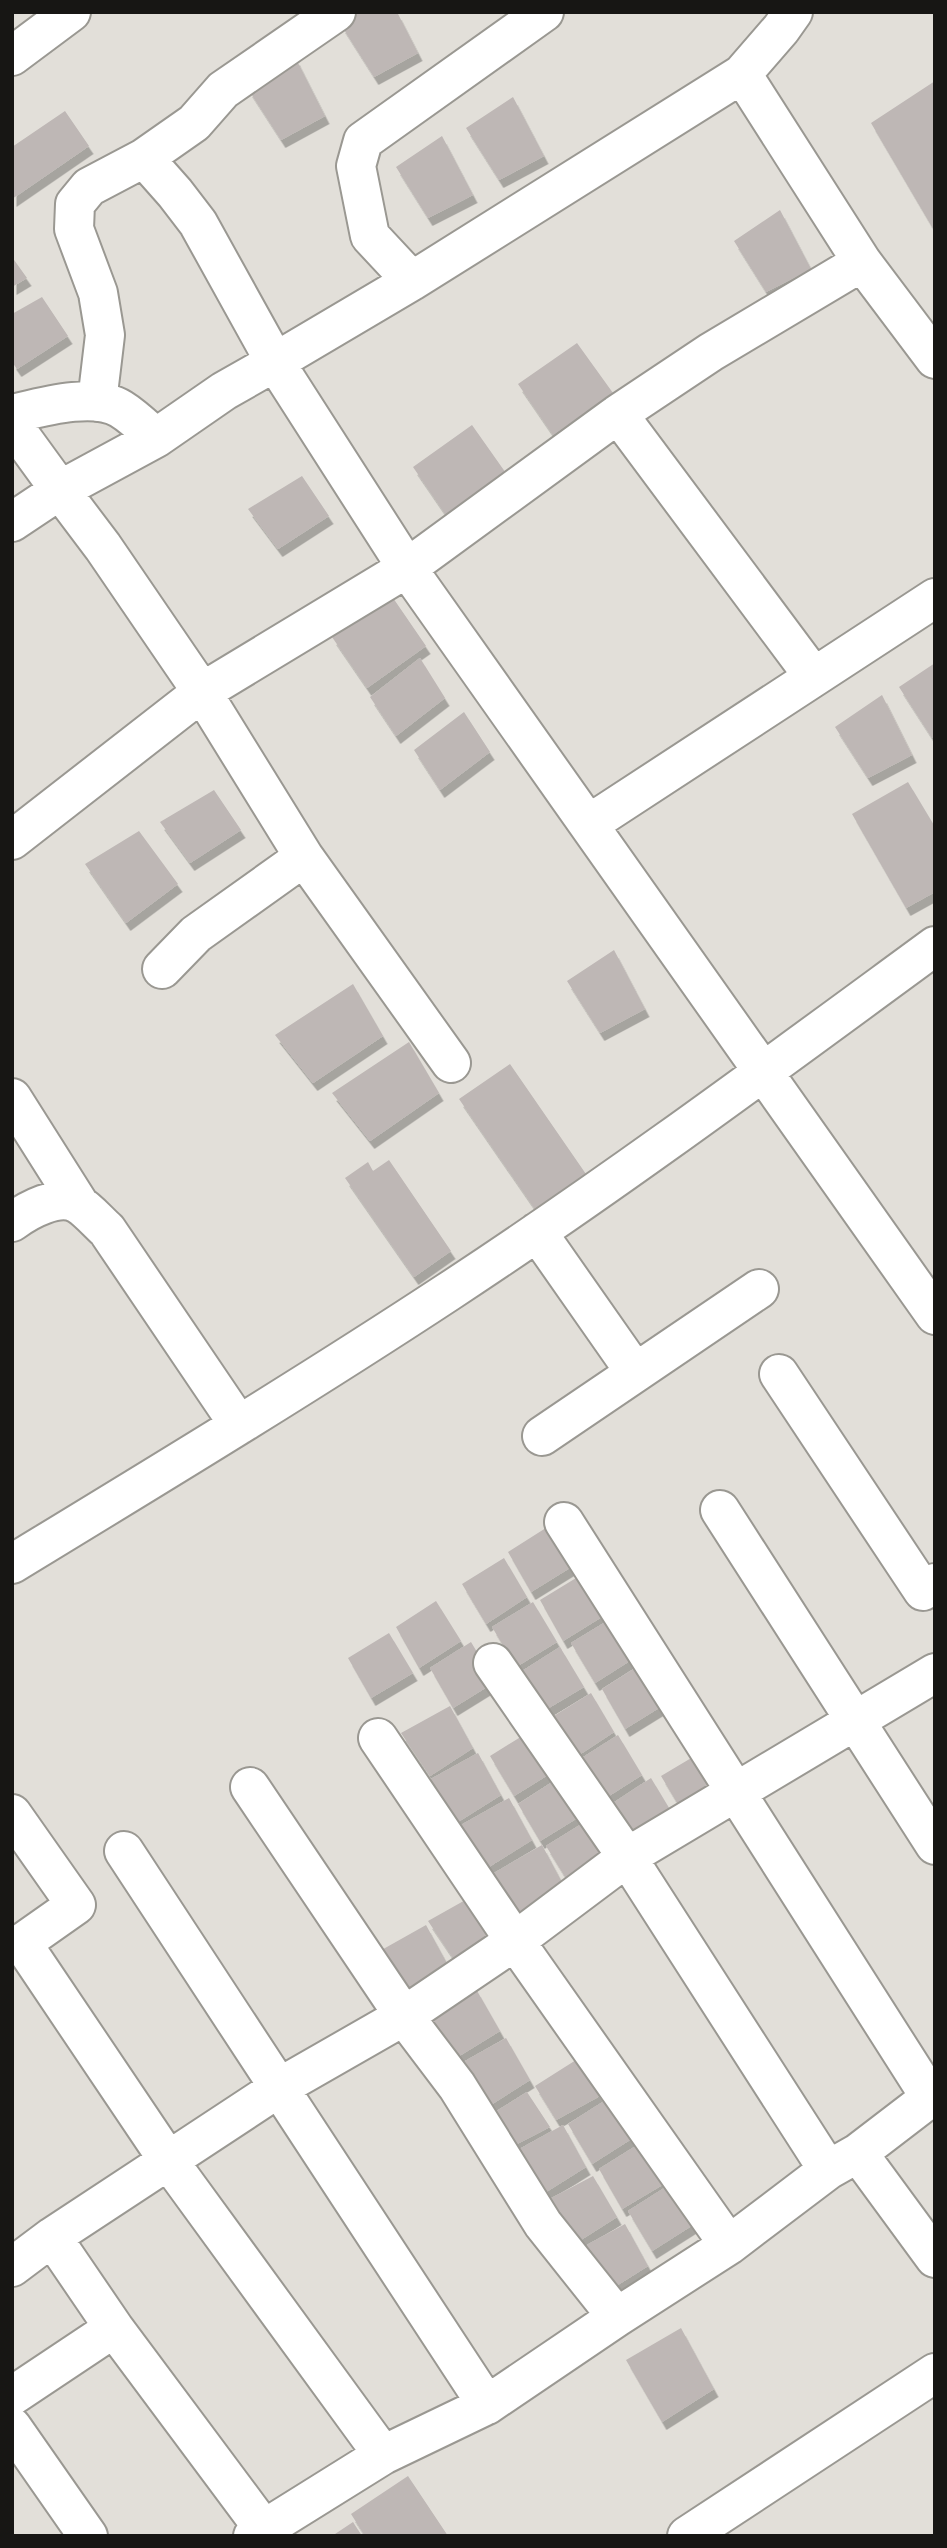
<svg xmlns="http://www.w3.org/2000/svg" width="947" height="2548" font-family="'Fira Sans',sans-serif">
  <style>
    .building { fill: #beb7b5; filter: url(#shadow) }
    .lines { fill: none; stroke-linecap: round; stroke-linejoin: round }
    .minor-casing { stroke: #9a9892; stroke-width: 42 }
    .minor { stroke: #fff; stroke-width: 38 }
  </style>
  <defs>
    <filter id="shadow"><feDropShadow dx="4.5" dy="8" stdDeviation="0" flood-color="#0004"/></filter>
  </defs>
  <rect width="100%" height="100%" fill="#e2dfd9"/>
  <path class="building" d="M360,12h37l21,41 -44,24 -33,-52z
    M295,57l30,59 -44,24 -33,-51z
    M935,81v151l-64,-109z
    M513,97l31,59 -45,24 -33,-52z
    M65,111l24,35 -77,53v-52z
    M442,136l31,59 -45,23 -32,-51z
    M780,210l31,59 -45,23 -32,-51z
    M12,257l15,21 -15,9z
    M42,297l26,39 -51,33 -5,-7v-48z
    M577,343l36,50 -60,42 -35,-51z
    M472,425l36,51 -60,42 -35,-51z
    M302,476l27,40 -51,33 -30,-40z
    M391,595l35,51 -59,42 -35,-51z
    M420,658l25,40 -49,38 -26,-39z
    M935,663v74l-3,1 -33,-51z
    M882,695l30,60 -44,23 -33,-51z
    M464,712l26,40 -50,38 -26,-40z
    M908,782l27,45v65l-29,16 -54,-94z
    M214,790l27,40 -51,33 -30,-41z
    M139,831l39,53 -52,39 -41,-59z
    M614,950l31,59 -45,24 -33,-52z
    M353,984l30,52 -70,47 -38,-48z
    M409,1042l30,51 -69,48 -38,-48z
    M510,1064l78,113 -51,35 -78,-113z
    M389,1160l62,91 -37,26 -69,-99 23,-16 5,9z
    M549,1526l24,40 -42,26 -23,-40z
    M504,1558l23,39 -41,27 -24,-40z
    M581,1575l24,40 -42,26 -23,-41z
    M436,1601l25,40 -42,27 -23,-41z
    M533,1602l24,40 -41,25 -24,-40z
    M612,1618l24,39 -41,26 -24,-40z
    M389,1633l24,40 -42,25 -23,-40z
    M471,1642l24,40 -42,26 -23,-40z
    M560,1647l24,40 -42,25 -23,-39z
    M643,1663l24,40 -42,26 -23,-40z
    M591,1693l23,39 -41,27 -24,-40z
    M450,1706l23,42 -43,28 -29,-43z
    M532,1730l24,40 -42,26 -24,-40z
    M618,1735l24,40 -41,26 -24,-40z
    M703,1751l23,40 -41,25 -24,-40z
    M478,1753l23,42 -43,27 -29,-42z
    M560,1777l24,37 -44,27 -22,-37z
    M651,1778l24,40 -41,26 -24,-39z
    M509,1798l23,42 -43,27 -28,-42z
    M588,1820l27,41 -43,27 -26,-42z
    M542,1845l23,43 -43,27 -28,-42z
    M476,1894l24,43 -43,27 -29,-43z
    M426,1925l23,42 -43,27 -28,-42z
    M476,1989l24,42 -44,27 -29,-42z
    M506,2038l24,42 -44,28 -28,-43z
    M576,2060l24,36 -44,24 -21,-34z
    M527,2092l23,35 -33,17 -22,-32z
    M609,2098l24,40 -41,26 -24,-40z
    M563,2125l23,42 -43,27 -29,-42z
    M639,2144l25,40 -42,25 -23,-40z
    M593,2176l24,41 -44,28 -29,-43z
    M669,2185l24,40 -41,26 -24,-40z
    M625,2224l23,42 -43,27 -29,-42z
    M681,2328l33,61 -52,33 -36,-62z
    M408,2476l40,60h-83l-14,-22z
    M353,2522l9,14h-30z"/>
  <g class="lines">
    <defs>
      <path id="minor" d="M12,56l59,-44
        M742,74l39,-45 12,-17
        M144,158l31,35 23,30 77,139 137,-81 330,-207 120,188 73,97
        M412,281l-42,-45 -14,-70 7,-25 181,-129
        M97,402l8,-67 -7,-42 -24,-64 1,-25 14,-17 55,-29 50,-35 29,-33 113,-78
        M12,414c30,-7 82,-22 109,-5 13,8 24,19 35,29
        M618,414l196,263
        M12,424l48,66 96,-52 68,-47 51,-29 132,206 528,747
        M12,522l48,-32 43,57 99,145 102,165 147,206
        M589,824l346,-226
        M12,840l190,-148 205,-124 211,-154 93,-62 151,-90
        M162,969l34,-35 108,-77
        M12,1098l67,106
        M12,1222c16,-12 47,-29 66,-18 10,6 20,18 29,26l132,195
        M537,1232l98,140
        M779,1374l144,217 12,-8
        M542,1436l217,-147
        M720,1510l215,335
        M564,1522l366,575
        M12,1564c146,-89 293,-178 436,-272 166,-109 326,-228 487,-346
        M493,1663l134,194 201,313
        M378,1738l137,203 214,304
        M250,1787l154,229 53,70 86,138 74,93
        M12,1814l64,91 -54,38 146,217 215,295
        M124,1851l363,554
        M858,2153l77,105
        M52,2237l62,91
        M12,2267l40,-30 228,-150 124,-71 111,-75 112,-84 308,-184
        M12,2396l102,-68 149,200
        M12,2427l76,109
        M253,2536l130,-81 104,-50 130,-88 112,-72 99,-75 30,-17 77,-59
        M687,2536l248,-163"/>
    </defs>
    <use href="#minor" class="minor-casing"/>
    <use href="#minor" class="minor"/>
  </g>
  <rect width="947" height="2548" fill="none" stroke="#171614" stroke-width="28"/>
</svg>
